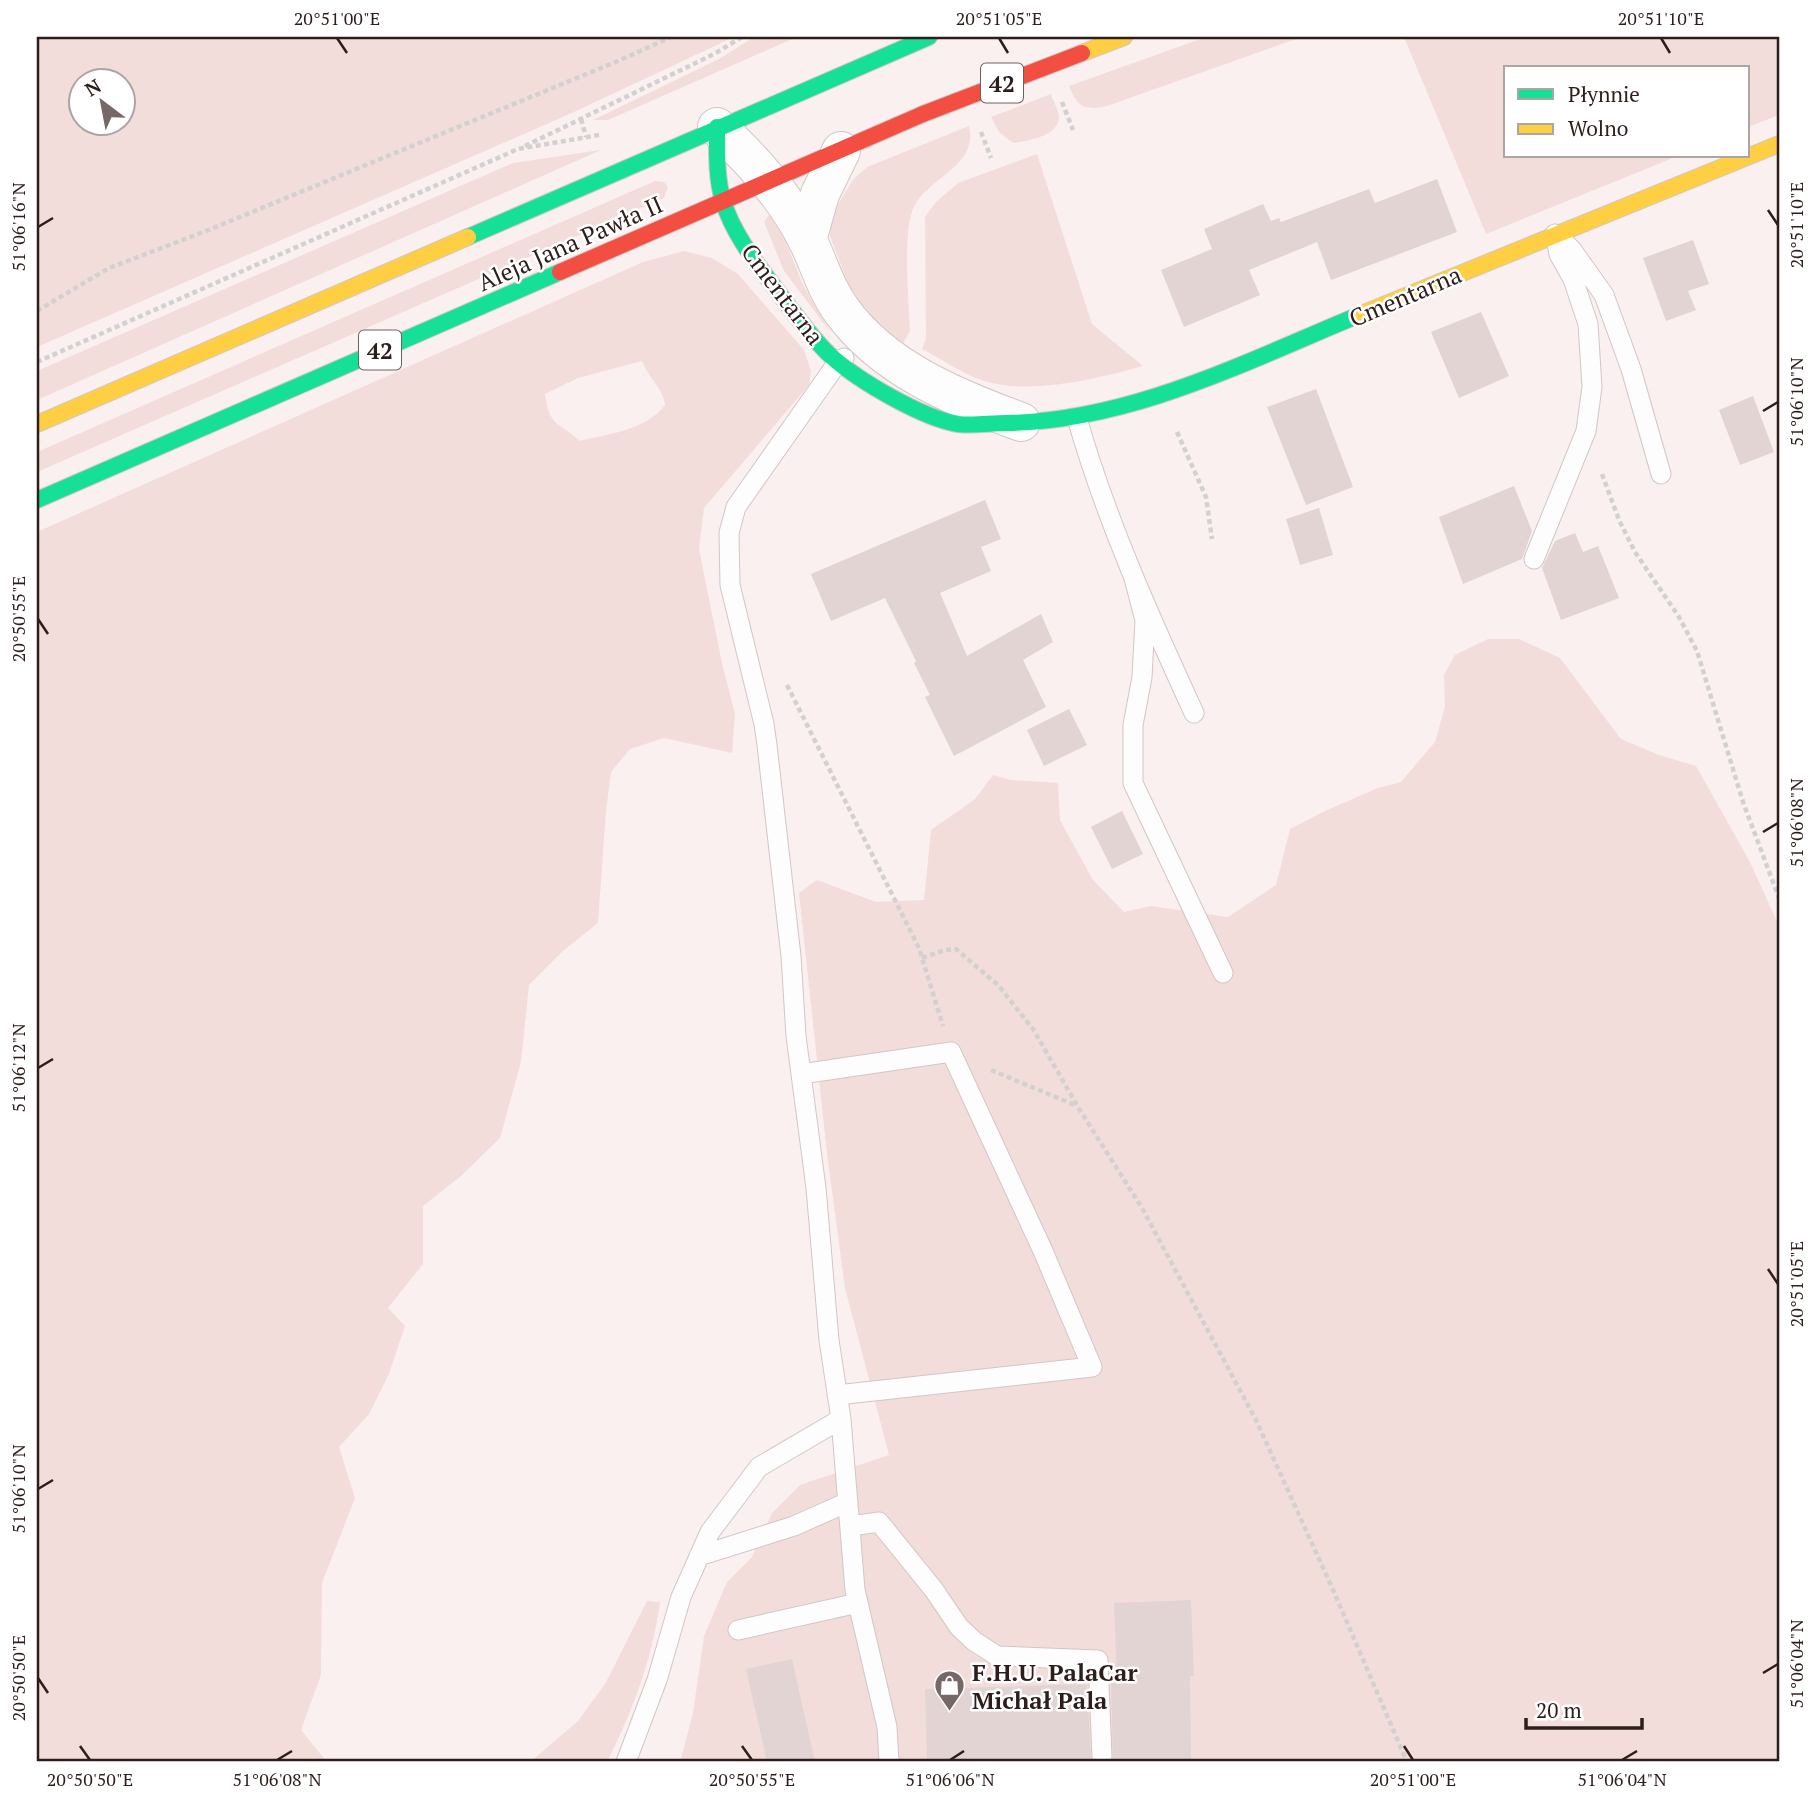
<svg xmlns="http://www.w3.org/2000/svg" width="1816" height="1799" font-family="'PT Serif',serif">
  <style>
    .green { fill: #f3ddda; fill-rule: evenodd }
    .building { fill: #e1d4d3 }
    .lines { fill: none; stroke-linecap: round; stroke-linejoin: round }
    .lane-casing { stroke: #d2c6c5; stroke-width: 21 }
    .street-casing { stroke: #d2c6c5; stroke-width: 40 }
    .fast-casing { stroke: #d2c6c5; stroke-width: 18 }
    .slow-casing { stroke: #d2c6c5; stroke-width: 18 }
    .jam-casing { stroke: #d2c6c5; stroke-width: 18 }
    .path { stroke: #d3d0d0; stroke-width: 4.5; stroke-dasharray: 5 3.5; stroke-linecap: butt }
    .lane { stroke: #fefdfd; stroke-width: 19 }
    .street { stroke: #fefdfd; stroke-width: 38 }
    .fast { stroke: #16e098; stroke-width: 16 }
    .slow { stroke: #ffcf43; stroke-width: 16 }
    .jam { stroke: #f24e42; stroke-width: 16 }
    .jam-bridge-casing { stroke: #d2c6c5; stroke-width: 18; stroke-linecap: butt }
    .jam-bridge { stroke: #f24e42; stroke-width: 16 }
    .ticks { fill: none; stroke: #2d1e1c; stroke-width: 2.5 }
    .labels { text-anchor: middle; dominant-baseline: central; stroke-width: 5; stroke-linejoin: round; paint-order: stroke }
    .shield { fill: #fff; stroke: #6c6260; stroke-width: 2 }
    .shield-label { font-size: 23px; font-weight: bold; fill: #2d1e1c }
    .street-label { font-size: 24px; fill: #2d1e1c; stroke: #fff }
    .poi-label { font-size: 24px; font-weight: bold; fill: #2d1e1c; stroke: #fff; text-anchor: start }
    .neatline { fill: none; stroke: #2d1e1c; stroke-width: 2.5 }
    .ticks-label { font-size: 18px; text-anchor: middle; fill: #2d1e1c }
  </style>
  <rect width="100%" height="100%" fill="#faf0f0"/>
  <path class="green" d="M37,37h697l-160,75 -537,235zM80,80h42v42h-42z
    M754,37h43l-189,83h-15l126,-61z
    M1206,37h96l-195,69c-22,5 -30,1 -38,-20z
    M1404,37h375v78l-31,12v-59h-242v88h172l-192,78z
    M1051,94c2,7 7,15 8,22 1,20 -32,25 -46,27l-14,-11 -8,-15z
    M969,126c10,40 -41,51 -55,81 -12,22 -5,96 -4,124l-9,16 -35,-31 -17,-31 -19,-49v-19l23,-37 14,-13z
    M601,150l-564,250v-29l476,-208z
    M1037,154l55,170 51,42c-47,13 -111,29 -159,15 -20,-6 -44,-23 -62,-32l4,-10 -1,-122 11,-15 22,-19z
    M655,181l9,1 4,5 -4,11 -627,274v-20z
    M769,215l8,4 25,64 29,50 -47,-62 -20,-49z
    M684,251l28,7 26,16 66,76 7,21 -2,14 -105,123 -5,41 23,114 13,51 -3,39 -68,-15 -34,11 -19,23 -5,39 -8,112 -35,28 -34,34 -8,77 -21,76 -39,38 -38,30v58l-35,44 17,18 -16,48 -20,40 -30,33 16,51 -33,85 -1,92 -20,55 26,32h-290v-1230l606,-270zM642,361c6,17 21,26 23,44 -21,26 -54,28 -85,36 -22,-20 -30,-13 -35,-47l33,-16z
    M1488,639h31l41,19 61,81 38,16 37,11 54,96 29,64v836h-1099l13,-49 11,-77 23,-54 25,-25 20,-44 28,-28 89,-30 -44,-167 -18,-134 -28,-261 18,-13 59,22 48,-2 7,-70 44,-31 18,-24 18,5 47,3 2,37 33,60 31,32 27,-6 77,11 48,-32 14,-56 35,-18 53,-23 23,-6 34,-40 10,-35 -1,-32 11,-20z
    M647,1601l13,1c-7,55 -28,111 -53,160h-77l48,-41 27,-37z"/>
  <path class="building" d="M1437,179l20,53 -126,48 -14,-38 -68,28 11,25 -76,32 -23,-57 51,-21 -8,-20 59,-25 8,17 8,-3 2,4 88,-33 6,14z
    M1693,240l16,44 -21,7 8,19 -30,11 -23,-63z
    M1481,312l28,64 -50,22 -28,-66z
    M1316,389l37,98 -47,18 -39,-98z
    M1753,396l21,56 -34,13 -21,-55z
    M1514,486l18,45 -10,28 -59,25 -24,-67z
    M985,500l16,39 -20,8 10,24 -51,22 27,63 74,-42 12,28 -30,18 23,47 -92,49 -29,-59 5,-2 -16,-32 2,-2 -31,-63 -54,23 -20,-47z
    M1319,508l14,47 -33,10 -14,-46z
    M1575,533l8,19 15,-6 21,52 -58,22 -19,-52 13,-27z
    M1069,709l18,36 -43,21 -17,-36z
    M1122,811l21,43 -31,15 -21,-42z
    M1191,1600l3,76h-4l1,86h-78l-2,-79h6l-3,-80z
    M792,1659l23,103h-48l-21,-93z
    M1087,1684l4,78h-164l-2,-73z"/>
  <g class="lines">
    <defs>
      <path id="lane" d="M1555,234l17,16 32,45 27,74 30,105
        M844,358l-6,4 -102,145 -7,26 1,52 34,139 3,21 24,211 5,80 20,152 13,152 12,79 14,171 32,137 2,35
        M1077,418c29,102 73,199 117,295
        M1534,559l52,-128 6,-44 -4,-63 -15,-45 -14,-25 -4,-20
        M1134,578l11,42 -3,57 -9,48v58l90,190
        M801,1074l150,-22 92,199 49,116 -255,28
        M851,1526l28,-4 55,68 25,37 15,14 23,15 101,4 4,97
        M699,1556l95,-30 54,-24
        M738,1630l120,-27
        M626,1762l31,-82 24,-83 29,-65 49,-65 82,-48"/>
      <path id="street" d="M717,127c35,32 68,69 90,112 12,24 18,49 35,72 42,58 114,87 179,111
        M807,240l13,-46 21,-43"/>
      <path id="fast" d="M717,127c0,24 -1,50 6,74 12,39 41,71 64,103 14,18 28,38 45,53 27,24 90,61 126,67 15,2 33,-1 48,-1 125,-2 239,-61 353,-108
        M468,237l461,-200
        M37,500l523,-228"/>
      <path id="slow" d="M1082,53l42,-16
        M1359,315l420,-171
        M37,424l431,-187"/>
      <path id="jam" d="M560,272l363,-158"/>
    </defs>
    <use href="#lane" class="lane-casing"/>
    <use href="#street" class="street-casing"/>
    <use href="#fast" class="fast-casing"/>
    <use href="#slow" class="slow-casing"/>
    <use href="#jam" class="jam-casing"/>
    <path class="path" d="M1062,102l11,28
      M581,119l5,18
      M981,132l10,26
      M525,146l189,-92 28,-17
      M37,311l72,-43 97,-37 412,-170 53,-24
      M37,362l481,-213 81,-14
      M1177,432l29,65 6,42
      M1602,474l17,46 16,32 44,65 18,34 46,151 36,96
      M787,685l132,263 24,78
      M922,958l23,-8 11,-1 42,36 35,44 45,78 64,101 114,212 78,172 73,170
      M991,1070l86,36"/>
    <use href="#lane" class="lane"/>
    <use href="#street" class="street"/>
    <use href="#fast" class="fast"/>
    <use href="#slow" class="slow"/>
    <use href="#jam" class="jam"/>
    <defs>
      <path id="jam-bridge" d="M923,114l159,-61"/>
    </defs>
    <use href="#jam-bridge" class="jam-bridge-casing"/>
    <use href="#jam-bridge" class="jam-bridge"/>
  </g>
  <path class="ticks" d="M337,38l10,15M999,38l9,15M1661,38l9,15M1768,210l10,15M38,227l15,-9M1763,411l15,-9M38,619l10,15M1763,832l15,-9M38,1068l15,-9M1768,1269l10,15M38,1489l15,-9M1763,1673l15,-9M38,1678l10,15M80,1746l10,14M742,1746l10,14M1404,1746l9,14M277,1760l15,-9M950,1760l14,-9M1622,1760l15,-9"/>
  <defs>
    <symbol id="shop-pin" viewBox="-11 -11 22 30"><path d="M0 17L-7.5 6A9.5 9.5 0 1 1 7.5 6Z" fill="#756866" stroke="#fff"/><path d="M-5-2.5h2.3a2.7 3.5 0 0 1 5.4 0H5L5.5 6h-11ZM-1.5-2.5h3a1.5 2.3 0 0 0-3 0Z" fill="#fff"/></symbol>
  </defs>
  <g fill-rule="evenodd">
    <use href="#shop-pin" x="932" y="1668" width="35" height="47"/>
  </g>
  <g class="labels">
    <g class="shield">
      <rect x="981" y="63.5" width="42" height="39" rx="5"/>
      <rect x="359" y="330.5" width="42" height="39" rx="5"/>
    </g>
    <g class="shield-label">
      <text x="1002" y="83">42</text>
      <text x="380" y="350">42</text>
    </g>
    <g class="street-label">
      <text transform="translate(570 243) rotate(-24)">Aleja Jana Pawła II</text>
      <text transform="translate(783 294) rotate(53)">Cmentarna</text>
      <text transform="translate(1405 296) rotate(-23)">Cmentarna</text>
    </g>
    <g class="poi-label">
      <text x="972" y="1672">F.H.U. PalaCar<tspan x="972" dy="28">Michał Pala</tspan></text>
    </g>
  </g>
  <rect width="1816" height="1799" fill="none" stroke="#ffffff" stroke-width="77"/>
  <rect x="1504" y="66" width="245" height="91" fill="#ffffff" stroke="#aba5a4" stroke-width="2"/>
  <rect x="1518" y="89" width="35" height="10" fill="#16e098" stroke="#aba5a4" stroke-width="2"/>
  <text x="1568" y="102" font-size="21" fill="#2d1e1c">Płynnie</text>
  <rect x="1518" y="124" width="35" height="10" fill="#ffcf43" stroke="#aba5a4" stroke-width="2"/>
  <text x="1568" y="136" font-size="21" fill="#2d1e1c">Wolno</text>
  <g transform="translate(102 102) rotate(328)"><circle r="33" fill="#ffffff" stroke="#aba5a4" stroke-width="2"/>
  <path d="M0-5L12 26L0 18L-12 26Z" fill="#756866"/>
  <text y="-10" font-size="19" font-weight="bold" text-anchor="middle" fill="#2d1e1c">N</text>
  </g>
  <path d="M1526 1718v10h116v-10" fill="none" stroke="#2d1e1c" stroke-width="3.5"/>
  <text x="1536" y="1718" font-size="21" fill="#2d1e1c" stroke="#ffffff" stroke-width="5" paint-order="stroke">20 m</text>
  <rect x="38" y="38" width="1740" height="1722" class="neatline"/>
  <g class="ticks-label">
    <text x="337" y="25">20°51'00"E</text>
    <text x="999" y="25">20°51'05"E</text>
    <text x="1661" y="25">20°51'10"E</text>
    <text transform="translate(1797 225) rotate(-90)" y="6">20°51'10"E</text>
    <text transform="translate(19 227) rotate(-90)" y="6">51°06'16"N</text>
    <text transform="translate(1797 402) rotate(-90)" y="6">51°06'10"N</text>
    <text transform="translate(19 619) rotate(-90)" y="6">20°50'55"E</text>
    <text transform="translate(1797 823) rotate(-90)" y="6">51°06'08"N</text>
    <text transform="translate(19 1068) rotate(-90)" y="6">51°06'12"N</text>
    <text transform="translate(1797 1284) rotate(-90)" y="6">20°51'05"E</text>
    <text transform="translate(19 1489) rotate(-90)" y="6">51°06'10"N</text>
    <text transform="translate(1797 1664) rotate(-90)" y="6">51°06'04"N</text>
    <text transform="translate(19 1678) rotate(-90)" y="6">20°50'50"E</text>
    <text x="90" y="1786">20°50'50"E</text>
    <text x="277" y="1786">51°06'08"N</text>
    <text x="752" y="1786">20°50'55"E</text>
    <text x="950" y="1786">51°06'06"N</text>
    <text x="1413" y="1786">20°51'00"E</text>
    <text x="1622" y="1786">51°06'04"N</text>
  </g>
</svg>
